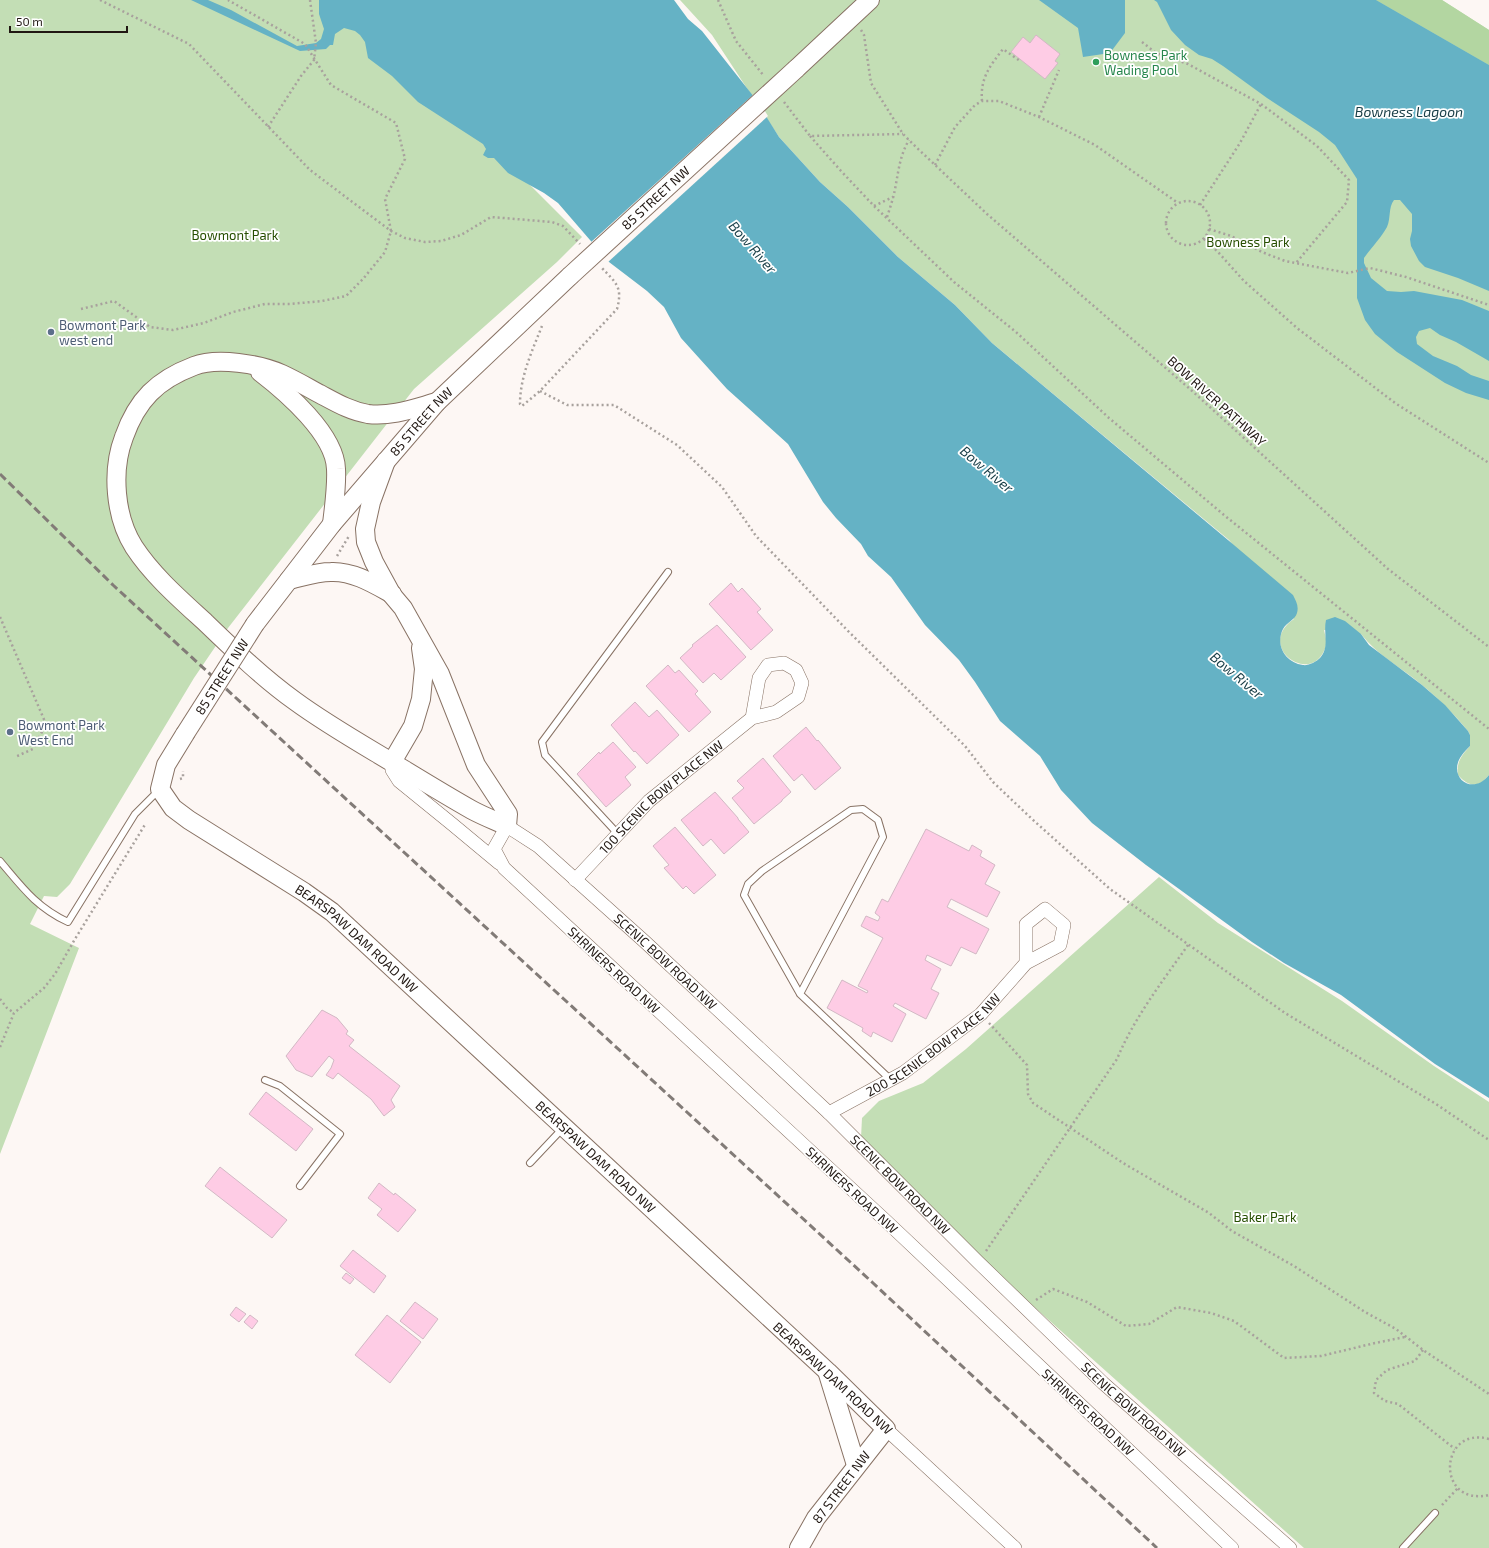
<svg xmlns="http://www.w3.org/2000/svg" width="1489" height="1548" font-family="'Exo 2',sans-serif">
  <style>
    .green { fill: #c3deb5 }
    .forest { fill: #b3d6a1 }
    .water { fill: #65b2c5 }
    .pier { fill: #fdf7f4 }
    .building { fill: #fecce5; stroke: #d2b8c4 }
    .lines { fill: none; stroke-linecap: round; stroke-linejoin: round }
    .lane-casing { stroke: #887264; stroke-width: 8 }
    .street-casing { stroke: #887264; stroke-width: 14 }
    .secondary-casing { stroke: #887264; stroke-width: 20 }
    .path { stroke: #a8a19d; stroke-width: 2.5; stroke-dasharray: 2 3; stroke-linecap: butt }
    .lane { stroke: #fff; stroke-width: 6 }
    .street { stroke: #fff; stroke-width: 13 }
    .secondary { stroke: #fff; stroke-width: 18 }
    .rail { stroke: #827b77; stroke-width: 3; stroke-dasharray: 8 4; stroke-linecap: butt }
    .secondary-bridge-casing { stroke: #887264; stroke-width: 20; stroke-linecap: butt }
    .secondary-bridge { stroke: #fff; stroke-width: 18 }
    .leisure-dot { fill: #2e9e5b; stroke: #fff; stroke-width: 1.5 }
    .service-dot { fill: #5c6f8a; stroke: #fff; stroke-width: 1.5 }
    .labels { text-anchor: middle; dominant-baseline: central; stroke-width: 3.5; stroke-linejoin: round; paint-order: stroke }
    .leisure-label { font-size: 13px; fill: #27864d; stroke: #fff; text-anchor: start }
    .street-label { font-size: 13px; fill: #201712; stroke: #fff }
    .park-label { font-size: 13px; fill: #264e00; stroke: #fff }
    .service-label { font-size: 13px; fill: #4e5e75; stroke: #fff; text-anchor: start }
    .water-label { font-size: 14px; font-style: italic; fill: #1b4049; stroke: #fff }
  </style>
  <rect width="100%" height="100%" fill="#fdf7f4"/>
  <path class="green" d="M0,0h345l237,237 -25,25 -143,127 -186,239 -34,50 -124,206 -13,13 -13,-1 -14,28 49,24 -79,206z
    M680,0h762l47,30v745c-11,14 -20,12 -31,0 -2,-13 4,-20 12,-29v-11l-2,-4c-14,-17 -29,-32 -46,-46 -20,-17 -45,-30 -61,-51l-37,-4c1,5 3,10 2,15 -1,5 -3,8 -5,11 -18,25 -64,-12 -27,-37l-65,-79 -237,-197 -37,-38 -57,-48 -50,-50 -28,-25 -41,-45 -67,-102z
    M1159,877l59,46 124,78 92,65 55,36v446h-185l-300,-268 -143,-142 1,-20 17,-17 44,-18 43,-34z"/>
  <path class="forest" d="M1376,0h66l47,30v35z"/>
  <path class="water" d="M191,0h17l23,10 66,36 19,-3 5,-4 3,-10 -5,-15v-14h355l14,19 14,12 52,66 25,40 41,45 28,25 50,50 57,48 37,38 236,197 65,55c3,6 6,11 4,18 -2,7 -10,9 -14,16 -8,16 2,33 20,36 5,1 13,-3 17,-7 10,-11 3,-24 6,-38l9,-3 10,4 16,13 8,11 53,40 23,20 23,26 2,4v11c-3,3 -6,6 -8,9 -16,21 10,42 27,20v323l-54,-34 -94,-69 -57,-32 -32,-21 -106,-77 -54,-42 -31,-33 -21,-34 -40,-35 -25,-39 -16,-22 -34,-35 -34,-48 -23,-21 -7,-12 -25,-26 -13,-16 -35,-58 -61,-55 -46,-51 -17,-31 -17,-16 -38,-29 -51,-59 -14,-10 -36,-20 -14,-15h-6l-5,-3 3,-6 -3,-5 -65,-42 -26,-26 -24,-18 -3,-16 -5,-7 -5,-4 -11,-3 -9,6 -2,11h-3l-4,4 -26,2z
    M1039,0h86v33l-15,20 -27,4 -5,-29z
    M1154,0h222l113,65v226l-31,-13 -33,-11 -6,-6 -8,-15 -1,-7 2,-8v-17l-12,-14h-6c-6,8 -3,18 -7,27 -6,11 -16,21 -23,31v5l7,15 16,13 14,1 13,-1 48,9 27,11v50l-33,-19 -16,-7 -10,-7 -11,3 -3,6 1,7 16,12 24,10 14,9 18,6v19l-23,-7 -21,-10 -48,-31 -22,-18 -10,-14 -8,-22v-119l-22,-34 -16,-13 -52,-34 -44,-32 -11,-7 -13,-4 -14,-10 -14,-15 -14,-28z"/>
  <path class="pier" d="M754,94l14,22 -161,147 -17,-20z"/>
  <path class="building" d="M1036,35l24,19 -5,7 3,2 -13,16 -34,-27 12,-15 7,6z
    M731,583l7,9 4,-4 19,21 -4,3 16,18 -22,20 -42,-46z
    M717,625l29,32 -25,23 -7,-7 -11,10 -23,-25 13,-12 -1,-1z
    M668,665l7,8 4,-3 19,21 -3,3 16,18 -22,20 -43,-46z
    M635,702l14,15 8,-7 22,25 -32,29 -12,-13 -1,1 -23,-27z
    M806,727l11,14 1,-1 23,28 -26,22 -13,-16 -8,7 -21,-25z
    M613,742l23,25 -11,10 6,8 -25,22 -29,-33 22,-22 1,2z
    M763,758l28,34 -9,8v1l-28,23 -22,-26 12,-10 -7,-7z
    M715,792l23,26v1l11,13 -25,22 -13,-15 -8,7 -22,-26z
    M675,827l41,48 -22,19 -8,-8 -3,3 -19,-21 5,-3 -16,-19z
    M926,829l43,22 3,-6 10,6 -2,5 15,9 -10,19 15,8 -13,25 -36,-18 -4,8 42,22 -13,25 -15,-7 -10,19 -24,-11 -2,5 16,9 -10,20 8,4 -13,26 -31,-16 -2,3 13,8 -14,28 -19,-10 -2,5 -9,-6 1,-3 -36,-20 15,-28 25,13 1,-2 -10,-5 25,-48 -22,-12 5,-10 12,5 2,-4 -5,-4 7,-14 6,3z
    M322,1010l15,8 10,12 1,1 -2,3 8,6 -5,6 51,40 -9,14 4,7 -11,9 -13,-17 -33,-26 -5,6 -7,-4 5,-7 3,-8 -5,-4 -17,21 -16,-7 -10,-14z
    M266,1092l47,37 -17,22 -47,-37z
    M220,1167l67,53 -15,18 -67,-52z
    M379,1183l15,12 1,-2 21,17 -18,22 -21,-17 5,-6 -14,-11z
    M353,1250l33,26 -12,17 -34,-27z
    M346,1273l8,6 -4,5 -8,-6z
    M415,1302l23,17 -15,20 -23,-18z
    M236,1307l10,7 -7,8 -9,-7z
    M250,1315l8,6 -6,8 -8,-7z
    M387,1315l34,27 -31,41 -35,-28z"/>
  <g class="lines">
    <defs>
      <path id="lane" d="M618,834l-73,-79 -3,-13 126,-170
        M0,861c22,26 36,46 68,61l67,-108 24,-24
        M800,994l83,-157 -5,-17 -15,-11 -12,1 -89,61 -14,13 -4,11 56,99 91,86
        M265,1080l15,6 60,48 -40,52
        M530,1163l33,-35
        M1403,1548l32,-35"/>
      <g id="street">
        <path d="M392,762v8l7,11 53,43 47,39"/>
        <path id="s1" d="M575,880l74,-79 103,-83 24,-6 22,-15 4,-14 -6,-13 -12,-7 -16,2 -9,13 -7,40"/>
        <path id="s2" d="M829,1113l74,-40 78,-59 45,-51 34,-18 4,-20 -19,-16 -19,15v39"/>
        <path d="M886,1429l129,119"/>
        <path id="s3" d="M1232,1548l-346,-327 -382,-353 -10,-19 13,-23 31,20 106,95 185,172 149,149 125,121 187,165"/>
      </g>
      <g id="secondary">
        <path d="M796,69l74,-69"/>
        <path d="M260,372c26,20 75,62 76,97 1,18 -2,37 -4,55"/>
        <path d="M386,461l-15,41 -6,27 1,13 8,20 18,33 11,13 37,66 36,91 32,49 -1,12c-11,-5 -24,-10 -35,-16 -23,-13 -46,-27 -69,-41 -36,-22 -74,-43 -108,-68 -32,-23 -61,-51 -89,-78 -25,-23 -53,-47 -72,-76 -19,-30 -23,-76 -10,-110 13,-37 33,-57 70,-71 23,-9 66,-2 88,8 13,6 25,13 38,20 15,8 30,17 48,20 23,3 47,-6 69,-12"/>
        <path d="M289,580c13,-3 28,-8 42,-8 22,-1 43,12 61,22"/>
        <path id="s4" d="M255,624l77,-100 105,-122 133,-126"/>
        <path id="s5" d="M185,734l-19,31 -6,24 13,19 16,12 115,72 28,20 496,460 58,57 -70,89 -17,30"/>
        <path d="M392,762l21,-36 8,-27 3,-30 -3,-21"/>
        <path d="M828,1374l28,91"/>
      </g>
    </defs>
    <use href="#lane" class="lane-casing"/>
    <use href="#street" class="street-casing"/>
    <use href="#secondary" class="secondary-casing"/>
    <path class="path" d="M100,0l89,44 121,126 81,61 14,7 20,4 16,-1 20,-6 30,-18 61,5 11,4 17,18
      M718,0l18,41 28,35
      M861,30l3,5 2,14 5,34 32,51 13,13 71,67 203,175 198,180 101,78
      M1142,42l14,11 32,11 73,40 56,42 32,34 -2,22 -51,61
      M982,101c-2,-23 8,-35 21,-52l17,12
      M784,102l26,34 93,-2
      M1039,117l20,-47
      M268,127l33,-51 13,-16 2,-17 -6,-43
      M810,136l31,35 33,35 80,76 62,50 93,86 115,97 265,214
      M935,165l20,-38 20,-22 7,-4h17l40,16 56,28 83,58
      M1166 223a22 22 0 1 1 44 0a22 22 0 1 1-44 0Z
      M1200,205l40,-62 21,-39
      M874,206l19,-9
      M887,217c2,-6 4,-12 6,-19 5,-19 5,-40 16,-58
      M1209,229l22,7 31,16 23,9 63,12 22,-5 36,9 83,28
      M1204,239l14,13 26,29 53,47 98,75 94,60
      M81,309l33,-8 36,26 23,3 31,-7 29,-11 32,-8h25l32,-3 24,-5 17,-17 22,-27 6,-21 -6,-32 20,-40 -9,-36 -65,-38 -26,-41 -77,-44
      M542,326c-10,25 -22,51 -22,78l2,2 18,-15 77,-82c6,-22 -1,-26 -15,-41
      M540,391l27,14h47l63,40 45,42 34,49 93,96 116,114 28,36 39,37 78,70 175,124 151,91 53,36
      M337,556l12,-20
      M0,617l46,107 -13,25 -18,8
      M180,779l3,-1v-7
      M0,999l7,9 7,5
      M989,1023l38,42 1,29 5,9 90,60 86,50 23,18 62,35 71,46 31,17 27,21 66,44
      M0,1047l14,-34 30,-25 11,-14 20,-35 71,-116
      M986,1251l131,-192c17,-41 45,-77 71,-114
      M1036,1300l17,-11 34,13 39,24 23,-2 28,-17 34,6 23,8 50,37 37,-2 54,-13 30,-6
      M1423,1350l-8,11 -28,9 -11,10 -2,13 11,8 13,3 57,45
      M1489,1439c-50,-14 -54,68 0,56
      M1442,1505l16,-17"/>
    <use href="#lane" class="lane"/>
    <use href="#street" class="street"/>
    <use href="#secondary" class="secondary"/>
    <path class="rail" d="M0,474l113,111 760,698 284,265"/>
    <defs>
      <g id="secondary-bridge">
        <path id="s6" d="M570,276l226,-207"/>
        <path id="s7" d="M185,734l70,-110"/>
      </g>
    </defs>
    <use href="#secondary-bridge" class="secondary-bridge-casing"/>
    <use href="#secondary-bridge" class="secondary-bridge"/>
  </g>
  <circle class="leisure-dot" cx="1096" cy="62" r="4"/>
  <g class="service-dot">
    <circle cx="51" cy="332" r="4"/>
    <circle cx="10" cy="732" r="4"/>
  </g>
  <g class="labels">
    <g class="leisure-label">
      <text x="1104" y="55">Bowness Park<tspan x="1104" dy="15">Wading Pool</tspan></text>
    </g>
    <g class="street-label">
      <text stroke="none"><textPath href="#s6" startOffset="116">85 STREET NW</textPath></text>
      <text transform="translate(1217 401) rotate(42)">BOW RIVER PATHWAY</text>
      <text stroke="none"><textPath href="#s4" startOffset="262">85 STREET NW</textPath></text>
      <text stroke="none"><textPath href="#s7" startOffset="68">85 STREET NW</textPath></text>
      <text stroke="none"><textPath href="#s1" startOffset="120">100 SCENIC BOW PLACE NW</textPath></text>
      <text stroke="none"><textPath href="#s5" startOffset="310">BEARSPAW DAM ROAD NW</textPath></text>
      <text stroke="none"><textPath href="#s3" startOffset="1253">SCENIC BOW ROAD NW</textPath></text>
      <text transform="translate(614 970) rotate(43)">SHRINERS ROAD NW</text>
      <text stroke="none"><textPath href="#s2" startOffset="125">200 SCENIC BOW PLACE NW</textPath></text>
      <text stroke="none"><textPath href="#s5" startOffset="634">BEARSPAW DAM ROAD NW</textPath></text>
      <text stroke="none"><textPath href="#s3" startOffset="1577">SCENIC BOW ROAD NW</textPath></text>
      <text transform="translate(852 1190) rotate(43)">SHRINERS ROAD NW</text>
      <text transform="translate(833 1378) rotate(43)">BEARSPAW DAM ROAD NW</text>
      <text stroke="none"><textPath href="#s3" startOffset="1901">SCENIC BOW ROAD NW</textPath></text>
      <text transform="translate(1088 1412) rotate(43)">SHRINERS ROAD NW</text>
      <text transform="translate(841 1487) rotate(-53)">87 STREET NW</text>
    </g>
    <g class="park-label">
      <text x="235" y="235">Bowmont Park</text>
      <text x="1248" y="242">Bowness Park</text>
      <text x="1265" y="1217">Baker Park</text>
    </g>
    <g class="service-label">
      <text x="59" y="325">Bowmont Park<tspan x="59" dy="15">west end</tspan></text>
      <text x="18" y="725">Bowmont Park<tspan x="18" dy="15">West End</tspan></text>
    </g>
    <g class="water-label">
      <text x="1409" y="111">Bowness Lagoon</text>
      <text transform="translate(753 247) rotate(49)">Bow River</text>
      <text transform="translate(987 469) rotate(40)">Bow River</text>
      <text transform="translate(1237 675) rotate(40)">Bow River</text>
    </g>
  </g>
  <path d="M10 26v6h117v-6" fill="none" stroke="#201712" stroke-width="2"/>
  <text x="16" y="26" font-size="12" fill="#201712" stroke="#ffffff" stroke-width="3" paint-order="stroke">50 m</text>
</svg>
